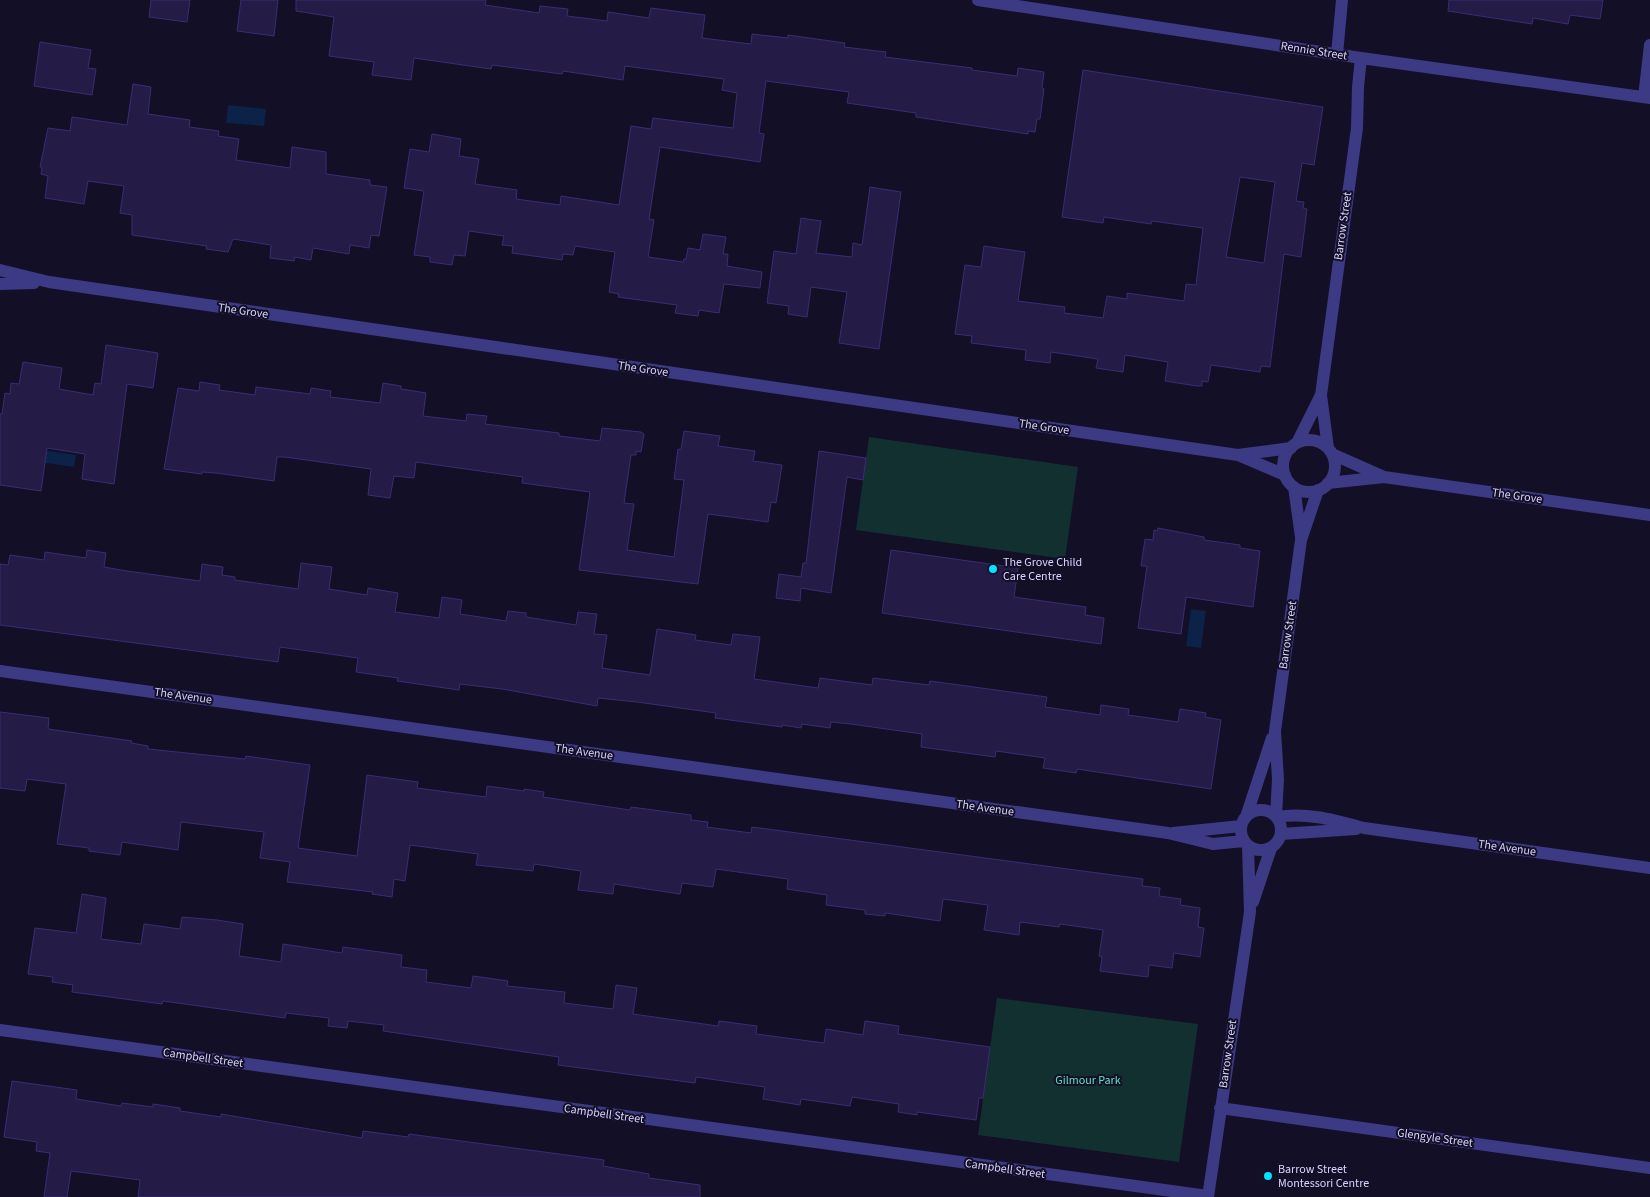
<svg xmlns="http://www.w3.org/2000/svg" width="1650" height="1197" font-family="'Source Sans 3',sans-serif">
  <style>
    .green { fill: #12302f }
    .water { fill: #0c2248 }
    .building { fill: #241b47; stroke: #3b2d73; fill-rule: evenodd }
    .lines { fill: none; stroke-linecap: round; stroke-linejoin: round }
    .minor { stroke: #3d3a85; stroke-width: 12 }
    .poi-dot { fill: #00e5ff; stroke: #130f26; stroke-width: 2 }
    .labels { text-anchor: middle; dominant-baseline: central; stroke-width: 4; stroke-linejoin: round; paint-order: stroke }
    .street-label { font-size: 12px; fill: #d9d4ff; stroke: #130f26 }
    .poi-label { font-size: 12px; fill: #d9d4ff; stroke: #130f26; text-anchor: start }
    .park-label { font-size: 12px; fill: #5fe0c0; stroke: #130f26 }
  </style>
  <rect width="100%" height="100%" fill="#130f26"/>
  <path class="green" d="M869,437l209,30 -13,92 -209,-29z
    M997,998l201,26 -19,138 -201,-27z"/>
  <path class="water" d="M228,105l38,4 -2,17 -38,-3z
    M40,450l36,5 -2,12 -35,-5z
    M1191,609l15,2 -5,37 -15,-2z"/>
  <path class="building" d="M151,0h39l-3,22 -38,-5z
    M241,0h37l-4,36 -37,-5z
    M296,0h190l-1,5 54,8 1,-7 28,3 -1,7 40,5 1,-9 41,6 2,-10 54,7 -3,23 49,6 1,-10 36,4v-3l57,8 -1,4 42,5 -1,5 87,11v2l45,6 1,-8 26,4 -2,16 2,1 -4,30h-3l-2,13 -7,-1v3l-112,-17v-4l-69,-10 2,-11 -83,-11 -7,52 5,1 -4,28 -100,-15 -11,72 5,1 -6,37 35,5 1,-3h2l2,-11 12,2 3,-16 23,3 -3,17h5l-1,12 35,6 -2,16 -36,-4 -5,29 -20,-3 -1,6 -23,-3 2,-8 -59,-8 1,-3 -10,-2 6,-40 -40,-6 -2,9 -10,-1 -1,6 -50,-7 1,-7 -11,-1 2,-9 -35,-5 -4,25 -11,-1 -2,10 -22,-3v-5l-16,-2 10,-64 -20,-3 6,-39 19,3 3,-18 29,5 -2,17 20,3 -4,25 42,6 -1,9 44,6 1,-9 58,9 12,-79 20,3 2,-11 80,10 4,-35 -15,-3 2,-11 -99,-13 -2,14 -60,-9 -1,3 -70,-9 -1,4 -77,-11 -3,22 -39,-5 2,-13 -45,-6 5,-39 -38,-6z
    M1449,0h154l-3,19 -30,-4 -2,9 -35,-6 -1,6 -84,-13z
    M40,42l51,8 -3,18 8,1 -4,26 -58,-9z
    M1083,70l240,37 -9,58 -12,-2 -6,38 8,1 -1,6 4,1 -6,48 -17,-3 -14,113 -9,-1 -1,6 -49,-7 -3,17 -6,-1v5h-5l-32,-5 3,-19 -43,-7 -2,17 -27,-4 2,-9 -47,-7 -1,11 -25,-3 1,-10 -55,-7 1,-7 -17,-2 10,-69 16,2 3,-21 41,6 -7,49 47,6 -1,6 39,5 4,-22 20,3v-6l57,8 2,-17 10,1 7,-57 -51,-7 -1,3 -47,-7 -1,6 -41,-6zM1240,177l35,5 -11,81 -38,-6z
    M133,84l18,3 -3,27 42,6 -1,7 30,4 -1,5 21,3 -3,21 54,8 2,-21 34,5v22l44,6v5l17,2 -8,49 -8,-1 -2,13 -19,-3 -1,9 -36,-6 -2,12 -16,-3 -1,4 -24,-3 1,-13 -38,-6 -5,13 -22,-3 1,-3 -75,-11v-20l-12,-2 4,-27 -36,-5 -4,23 -39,-6 3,-22 -7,-2 1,-6 -2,-1 8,-39 22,3 2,-14 55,8z
    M870,187l31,5 -22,157 -40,-6 8,-51 -36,-5 -4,30 -19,-3 1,-8 -22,-3 7,-52 22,3 5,-36 20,3 -5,32 36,4 1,-14 9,2z
    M106,345l52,8 -5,35 -26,-4 -13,100 -32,-5 3,-25 -38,-6 -6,43 -41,-6v-71h2l3,-21 5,1 1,-11 8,1 4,-22 39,6 -3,21 34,6 2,-12 6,1z
    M200,382l20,3 -1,5 36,5 1,-8 54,7 1,-6 20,3 -1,6 50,6 3,-20 18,3v3l25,4 -3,23 43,5 1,-7 20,2 -2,8 74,9v3l41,5 2,-13 39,4 3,2 -3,18 -5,-1v4h-5l-7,48 10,1 -7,46 47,7 10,-77 -10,-1 4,-30 3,1 3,-19 36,5 -2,10 37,5 -2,10 29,4 -6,38 -5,-1 -3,20 -60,-8 -10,70 -119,-14 11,-78 -68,-9 1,-6 -107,-15 -2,16 -20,-2 -4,22 -22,-3 3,-26 -86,-12h-8l-3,24 -58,-8 -14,-1v2l-38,-5 14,-81 21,3z
    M819,451l47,7 -3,22 -16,-3 -16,116 -30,-5 -1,13 -24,-3 3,-24 22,3 2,-14h3z
    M1158,528l46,9v3l36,5v3l20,3 -7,56 -67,-10 -5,37 -43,-6 9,-62h-6l4,-27 8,1 1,-10 3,1z
    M87,550l19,3 -2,14 23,4 73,10 2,-17 21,3 -1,8 13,2v3l63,9 3,-26 31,4 -3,22 38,6 1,-7 30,5 -3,19 44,6 3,-21 20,3 -2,14 46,7 2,-10 18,2v4l50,8 2,-13 19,2 -3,20 13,1 -5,33 48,7 7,-46 39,6 -1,5 36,5 2,-11 27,3 -6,42 64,9 2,-10 52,7 1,-7 56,7 1,-4 117,16 -2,10 55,8 1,-10 28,4 -1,6 50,7 2,-13 26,4 -1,4 16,3 -10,69 -134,-20 -1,4 -33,-5 2,-10 -49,-7 -1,6 -74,-10 1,-13 -71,-10 -20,-2 -1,6 -28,-4 -1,4 -19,-3v2l-67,-9 1,-5 -79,-11 -39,-4 -1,8 -95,-17 -42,-5 -1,6 -62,-9 1,-3 -42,-6 2,-14 -78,-11 -2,15 -278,-37v-61l8,1 2,-10 34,5 1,-8 41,6z
    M891,550l127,18 -4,29 72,10 -1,8 19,3 -3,26 -219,-31z
    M0,712l49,6 -1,11 84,12 -1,2 17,3v3l97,10 1,-3 64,9 -12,83 59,8 10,-81 51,7 -1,6 69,9 1,-11 37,5v-2l20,3 -1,5 87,13 1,-3 60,8v5l17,2 -1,5 44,6 1,-6 391,52 -1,7 18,2 -1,8 22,3 -1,6 20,3 -2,19 6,1 -4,29 -26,-4 -2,15 -23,-3 -1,12 -48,-6 2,-14 -3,-1 4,-26 -43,-6 -1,3 -39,-5 -1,13 -35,-5 4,-25 -45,-6 -3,22 -55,-8v3l-20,-2v-4l-39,-5 1,-10 -40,-6 1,-10 -72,-10 -3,18 -31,-4 -2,11 -66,-10 -1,10 -35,-4 3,-19 -47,-7 -1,7 -57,-6 2,-11 -68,-9 -5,36 -11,-2 -2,18 -20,-3 1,-2 -86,-10 3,-20 -30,-4 4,-26 -83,-10 -3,28 -56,-8 -2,13 -31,-4v-3l-32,-4 9,-60 -39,-5 -2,12 -25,-3z
    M82,894l24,4 -5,41 40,5 3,-20 36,5 2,-12 35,3 26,4 -4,32 42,6 2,-18 59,9 1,-6 59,8 -1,12 26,3 -1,12 45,6 2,-12 35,5 -1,5 58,6 -1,11 49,6 3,-24 21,3 -4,26 85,12 1,-5 38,5 -1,8 68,9 2,-14 37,6 2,-14 34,5 -1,8 92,13 -7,51h-4l-3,22 -59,-8v3l-19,-3 1,-8 -47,-7 -2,9 -49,-7 -1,6 -37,-6 2,-12 -69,-10 -1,6 -137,-18 1,-8 -176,-26 1,-6 -36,-4 -1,7 -19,-2 1,-8 -43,-5 -1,5 -93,-13 -29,-4 -1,3 -90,-12 1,-7 -21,-3 1,-5 -25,-3 7,-46 41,5z
    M12,1081l65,9 -1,9 45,7 1,-3 31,4v-3l27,4v3l41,6v-3l141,24 1,-7 45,6 1,-3 195,26 -1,6 46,8v4l51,7v12h-562l2,-17 -69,-9 -4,26h-23l6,-44 -14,-2 1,-9 -33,-5z"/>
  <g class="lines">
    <path class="minor" d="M978,0l383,58 289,40
      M1337,54l5,-54
      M1644,97l6,-52
      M0,270l49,12 1189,173 47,20
      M0,284l34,-1
      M1283 466a26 26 0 1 1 52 0a26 26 0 1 1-52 0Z
      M1297,443l24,-48
      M1328,448l-7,-53 36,-267 1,-41 3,-29
      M1332,454l52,23
      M1238,455l53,-7
      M1328,483l56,-6 266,38
      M1294,487l7,50
      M0,671l1168,162 45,11 31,-3
      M1241 830a20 20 0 1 1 40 0a20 20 0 1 1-40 0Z
      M1276,816l2,-37 -3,-48 26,-191 17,-50
      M1246,817l26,-79
      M1277,817c30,-5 57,3 87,11l286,40
      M1173,833l68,-7
      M1281,834l75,-5
      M1253,902l18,-54
      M0,1030l1208,166
      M1220,1108l430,60
      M1208,1197l42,-285 -2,-66"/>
  </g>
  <g class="poi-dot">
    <circle cx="993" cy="569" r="5"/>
    <circle cx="1268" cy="1176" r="5"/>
  </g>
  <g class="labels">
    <g class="street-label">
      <text transform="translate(1314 51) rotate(9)">Rennie Street</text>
      <text transform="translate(1343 226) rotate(-82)">Barrow Street</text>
      <text transform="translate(243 311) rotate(8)">The Grove</text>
      <text transform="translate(643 369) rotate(8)">The Grove</text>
      <text transform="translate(1044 427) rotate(8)">The Grove</text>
      <text transform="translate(1517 496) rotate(8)">The Grove</text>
      <text transform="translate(1288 635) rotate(-82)">Barrow Street</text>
      <text transform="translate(183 696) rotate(8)">The Avenue</text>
      <text transform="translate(584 752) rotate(8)">The Avenue</text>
      <text transform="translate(985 808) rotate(8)">The Avenue</text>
      <text transform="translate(1507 848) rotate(8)">The Avenue</text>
      <text transform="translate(1228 1054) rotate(-82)">Barrow Street</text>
      <text transform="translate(203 1058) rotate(8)">Campbell Street</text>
      <text transform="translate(604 1114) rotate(8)">Campbell Street</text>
      <text transform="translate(1435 1138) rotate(8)">Glengyle Street</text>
      <text transform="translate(1005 1169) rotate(8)">Campbell Street</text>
    </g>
    <g class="poi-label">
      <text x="1003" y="562">The Grove Child<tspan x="1003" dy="14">Care Centre</tspan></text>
      <text x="1278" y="1169">Barrow Street<tspan x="1278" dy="14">Montessori Centre</tspan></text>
    </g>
    <g class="park-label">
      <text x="1088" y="1080">Gilmour Park</text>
    </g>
  </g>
</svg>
